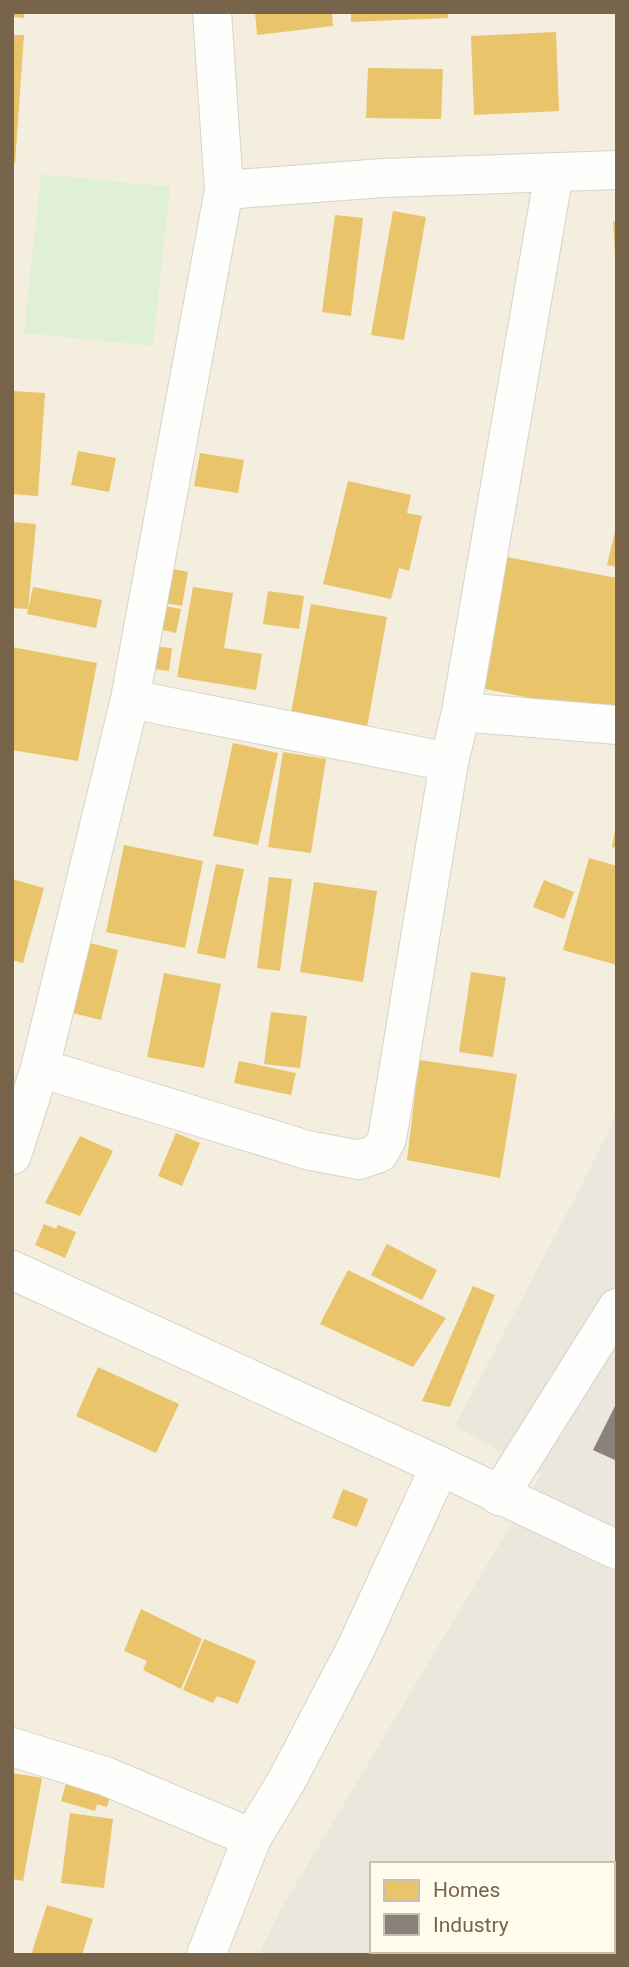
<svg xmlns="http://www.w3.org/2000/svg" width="629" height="1967" font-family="Roboto,sans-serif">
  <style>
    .residential { fill: #f3eedd }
    .industrial { fill: #ebe7dd; fill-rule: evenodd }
    .green { fill: #e0f0d7 }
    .homes { fill: #e9c46a }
    .industry { fill: #8a817c }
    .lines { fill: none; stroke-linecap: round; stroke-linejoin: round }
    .minor-casing { stroke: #d7d3cb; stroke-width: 40 }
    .minor { stroke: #fefefc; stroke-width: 38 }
  </style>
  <rect width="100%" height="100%" fill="#f8f6ed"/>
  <path class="residential" d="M12,12h605v1100l-28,59 -48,303 -262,438 -21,43h-246z"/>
  <path class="industrial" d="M617,1112v843h-359l21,-43 262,-438 -86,-48 134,-255zM372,1864h241v87h-241z"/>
  <path class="green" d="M41,174l129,13 -17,159 -129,-13z"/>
  <path class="homes" d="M12,12h12v6l-12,-1z
    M255,12h77l1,14 -76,9z
    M351,12h97v6l-97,4z
    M556,32l3,79 -85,4 -3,-79z
    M12,35h12l-9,128h-3z
    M368,68l75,1 -2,50 -75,-1z
    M393,211l33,6 -22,123 -33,-5z
    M335,215l28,3 -12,98 -29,-4z
    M613,221h4v35h-2z
    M12,391l33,2 -7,103 -26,-2z
    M78,451l38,7 -7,34 -38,-7z
    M200,453l44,7 -6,33 -44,-7z
    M348,481l63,14 -4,18 15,3 -13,55 -10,-3 -8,31 -68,-15z
    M12,522l24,2 -8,85 -16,-1z
    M616,527h1v40l-10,-2z
    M502,556l115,22v137l-142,-28z
    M169,568l19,4 -6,34 -19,-3z
    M33,587l69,13 -6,28 -69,-14z
    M193,587l40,6 -9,55 38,6 -6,36 -79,-13z
    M268,591l36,5 -5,33 -36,-5z
    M155,604l26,5 -5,24 -26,-6z
    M311,604l76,13 -20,110 -76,-14z
    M150,646l22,2 -3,23 -22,-3z
    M12,647l85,16 -19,98 -66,-11z
    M233,743l45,10 -20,92 -45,-9z
    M283,752l43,7 -15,94 -43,-6z
    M615,831h2v17l-5,-1z
    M124,845l79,16 -18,87 -79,-16z
    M589,858l28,8v99l-54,-15z
    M216,864l28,5 -19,90 -28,-6z
    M269,877l23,2 -12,92 -23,-3z
    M12,879l32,9 -21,75 -11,-3z
    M544,880l30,12 -10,27 -31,-12z
    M314,882l63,9 -14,91 -63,-10z
    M90,943l28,7 -17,70 -28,-7z
    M471,972l35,5 -13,80 -34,-5z
    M164,973l57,11 -17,84 -57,-11z
    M271,1012l36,4 -7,52 -36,-4z
    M419,1060l98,14 -17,104 -93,-18z
    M239,1061l57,12 -5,22 -57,-12z
    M176,1133l24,10 -18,43 -24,-10z
    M80,1136l33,15 -33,65 -35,-13z
    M44,1224l12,5 2,-4 18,7 -11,26 -30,-13z
    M387,1244l50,26 -15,30 -51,-25z
    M348,1270l98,48 -33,49 -93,-43z
    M473,1286l22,9 -45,112 -28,-6z
    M98,1367l81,37 -23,49 -80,-37z
    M343,1489l25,10 -11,28 -25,-9z
    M141,1609l61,30 -21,50 -38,-19 4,-9 -23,-10z
    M204,1639l52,22 -18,43 -21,-8 -4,7 -30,-13z
    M12,1773l30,5 -19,103 -11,-2z
    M67,1780l44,13 -4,14 -10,-3 -2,7 -34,-10z
    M70,1813l43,6 -9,69 -43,-5z
    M47,1905l46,14 -11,36h-51z"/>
  <path class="industry" d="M617,1402v59l-24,-11z"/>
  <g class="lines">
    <defs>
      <path id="minor" d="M224,190l159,-12 234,-8
        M130,699l94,-509 -12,-178
        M461,712l156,13
        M40,1068l267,82 52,10 20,-7 8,-14 62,-377 12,-50 93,-539
        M12,1155l28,-87 90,-369 319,63
        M12,1270l428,196 177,84
        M499,1496l118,-188
        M12,1747l93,29 147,62
        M206,1955l46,-117 35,-58 69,-132 84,-182"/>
    </defs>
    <use href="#minor" class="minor-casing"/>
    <use href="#minor" class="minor"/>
  </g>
  <rect width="629" height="1967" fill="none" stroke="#78644b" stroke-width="28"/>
  <rect x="370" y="1862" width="245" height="91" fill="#fffcee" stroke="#c9bfad" stroke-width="2"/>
  <rect x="384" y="1880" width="35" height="21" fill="#e9c46a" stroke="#c9bfad" stroke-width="2"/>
  <text x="433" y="1897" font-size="21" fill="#78644b">Homes</text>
  <rect x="384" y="1914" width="35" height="21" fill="#8a817c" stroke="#c9bfad" stroke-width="2"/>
  <text x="433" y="1932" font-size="21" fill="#78644b">Industry</text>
</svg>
